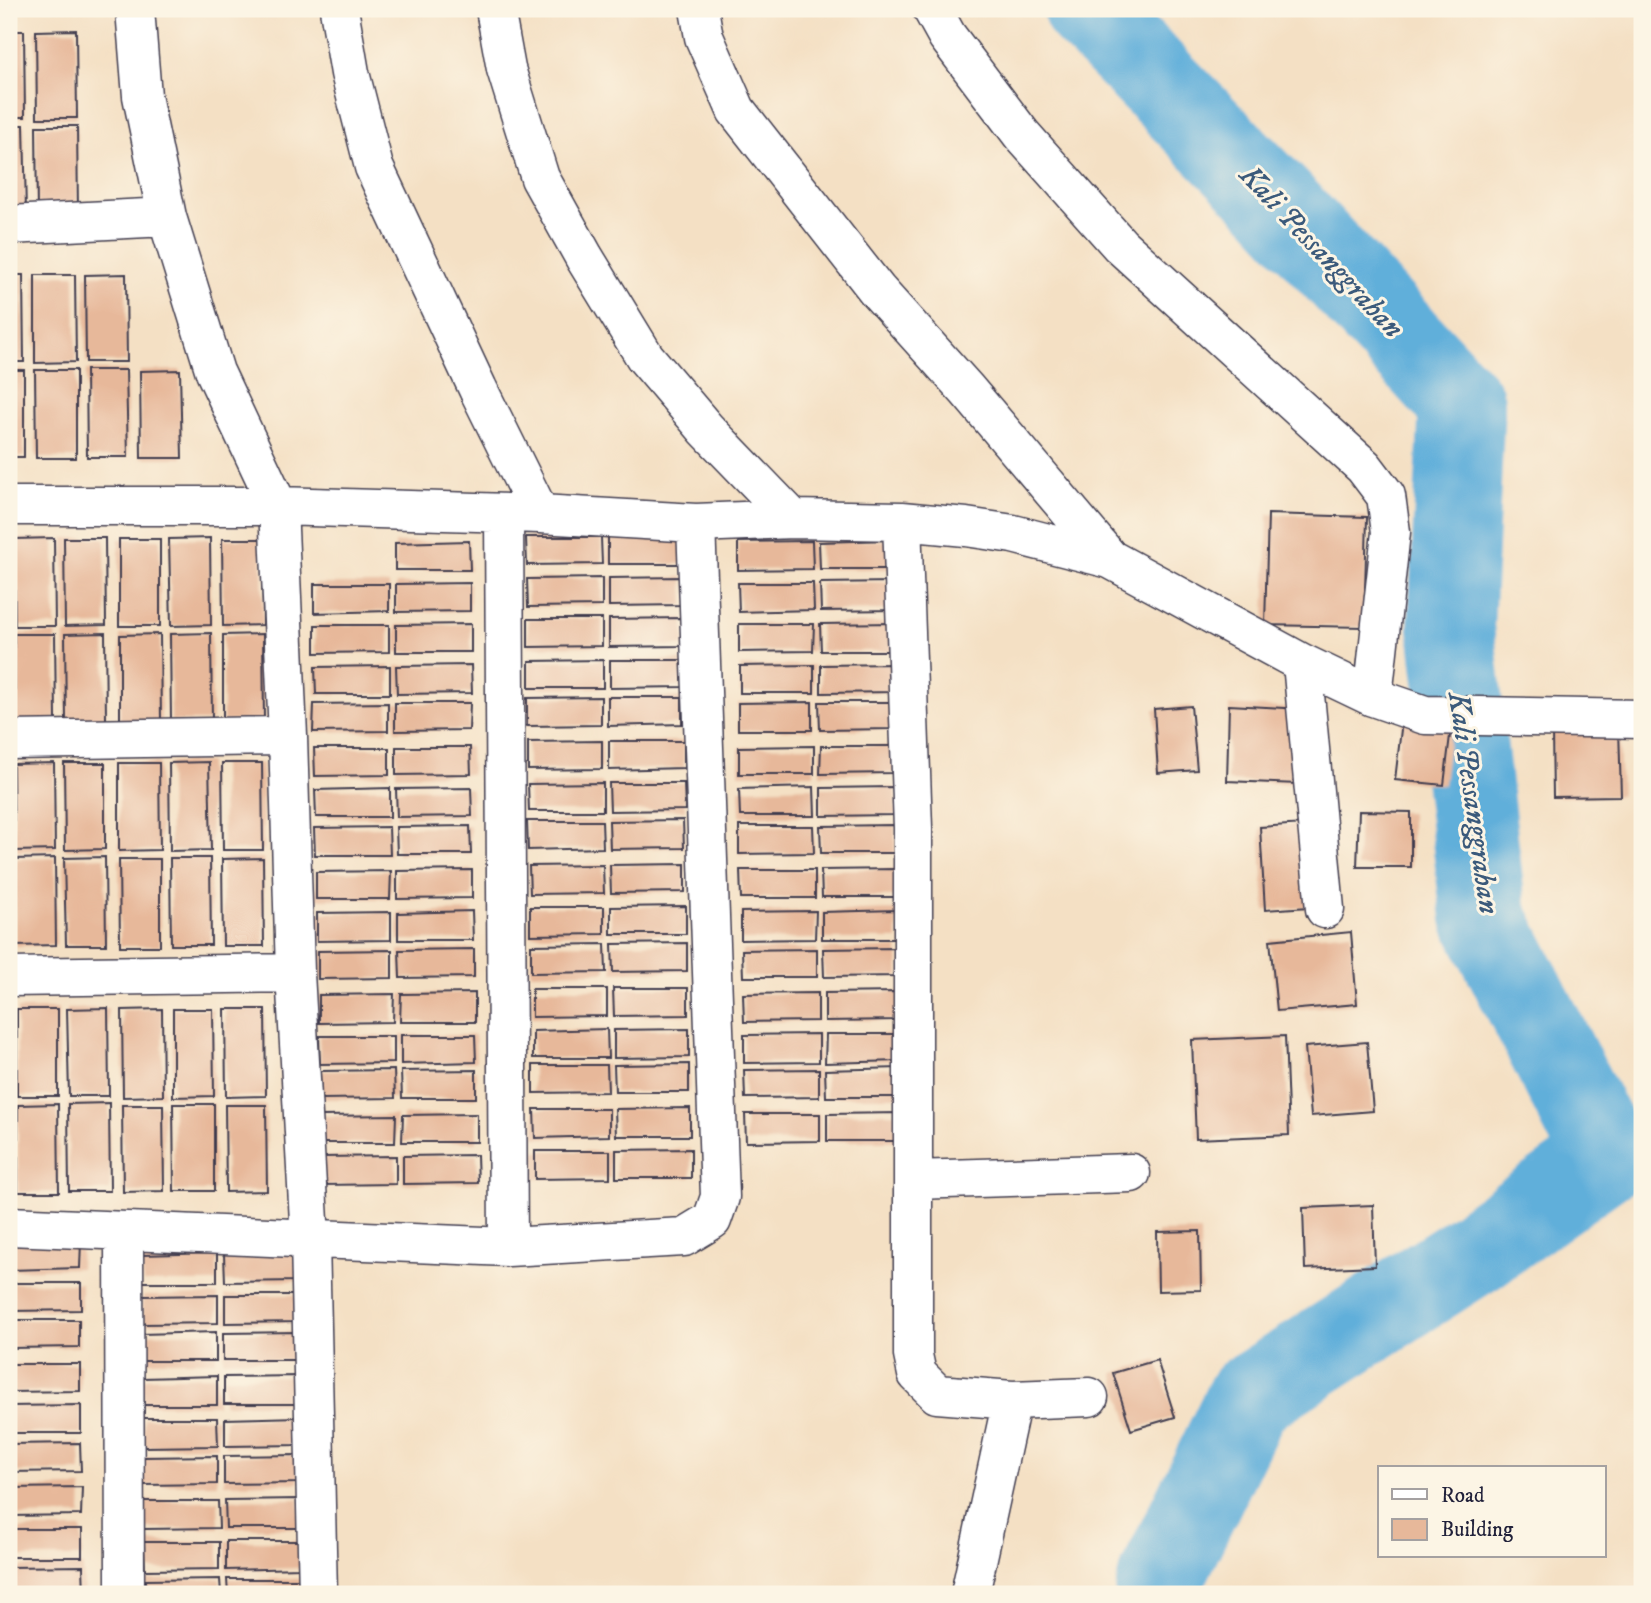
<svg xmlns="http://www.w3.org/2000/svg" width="1651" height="1603" font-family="'IM FELL DW Pica',serif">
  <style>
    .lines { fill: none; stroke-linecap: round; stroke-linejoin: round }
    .river { stroke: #60afda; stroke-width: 86 }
    .building { fill: #e7b89a }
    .minor-casing { stroke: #423e50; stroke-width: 41 }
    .minor { stroke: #fff; stroke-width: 38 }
    .labels { text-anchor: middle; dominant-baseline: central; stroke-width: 6; stroke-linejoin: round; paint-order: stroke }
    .water-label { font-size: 30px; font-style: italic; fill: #3b5a7b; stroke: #fcf5e5 }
  </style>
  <rect width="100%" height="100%" fill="#fcf5e5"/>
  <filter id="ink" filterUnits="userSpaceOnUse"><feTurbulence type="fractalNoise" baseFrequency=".0143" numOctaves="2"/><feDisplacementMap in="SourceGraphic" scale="14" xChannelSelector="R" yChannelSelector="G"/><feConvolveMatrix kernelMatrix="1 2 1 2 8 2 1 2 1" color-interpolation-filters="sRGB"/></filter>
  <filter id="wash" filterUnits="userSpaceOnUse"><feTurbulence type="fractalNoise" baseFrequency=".00686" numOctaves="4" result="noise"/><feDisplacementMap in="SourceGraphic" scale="28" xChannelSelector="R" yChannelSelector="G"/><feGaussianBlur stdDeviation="1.57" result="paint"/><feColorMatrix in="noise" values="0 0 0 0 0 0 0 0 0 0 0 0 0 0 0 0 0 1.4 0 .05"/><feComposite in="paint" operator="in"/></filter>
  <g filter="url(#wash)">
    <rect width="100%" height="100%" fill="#f4e0c4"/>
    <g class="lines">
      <path class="river" d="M1086,9l190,193 186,202 -11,223 33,290 122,241 -131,94 -226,145 -89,184 -2,13"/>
    </g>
    <g id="blocks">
      <path class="building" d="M76,30l1,88h-40l-1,-87z
        M9,31h15l1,86h-16z
        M9,125h15l2,87 -17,1z
        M36,126h41l1,87 -41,1z
        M126,274l1,88h-41l-1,-87z
        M9,275h14l1,87h-15z
        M35,275h40l1,87 -41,1z
        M9,370h15v87h-15z
        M35,370h41v88h-40z
        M86,370h40l2,87h-41z
        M180,370l2,88h-41l-1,-87z
        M1268,514l99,3 -3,110 -99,-2z
        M682,536l1,28h-75v-27z
        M526,537h75l1,27 -75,1z
        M54,538l1,88h-40l-1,-87z
        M64,538h41l1,87 -41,1z
        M210,538l1,87 -40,1 -2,-87z
        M119,539h41v87h-41z
        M222,539h40l1,86 -40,1z
        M893,540l1,29h-74l-1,-27z
        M469,541l1,29h-75v-27z
        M812,541l1,28 -75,1v-28z
        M683,577l1,28 -75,1v-28z
        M602,578v28l-74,1 -1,-28z
        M894,582l1,28 -74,1 -1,-28z
        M470,583v28l-74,1v-28z
        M738,583h75l1,27 -75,2z
        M314,584h75v27l-75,2z
        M684,618v28l-75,1v-28z
        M528,619h74v27l-74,1z
        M895,623v28h-74l-1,-27z
        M471,624v28h-75v-27z
        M739,624h75l-1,27 -74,1z
        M315,625h74v27l-74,1z
        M105,633l1,87 -40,1 -1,-87z
        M211,633l1,88h-41l-1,-87z
        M14,634h41l1,87 -41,1z
        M160,634l1,88h-41v-87z
        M263,634l1,87h-41v-86z
        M603,660v28h-74v-27z
        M610,660h74l1,27 -75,1z
        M896,664v28l-75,1v-28z
        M471,665l1,28 -75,1 -1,-28z
        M814,665v28h-74v-27z
        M390,666v28h-74l-1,-27z
        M601,697v28l-74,1v-28z
        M608,697h74v27l-74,2z
        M812,702v28h-74v-27z
        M819,702h75v27l-74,1z
        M388,703v28l-75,1 1,-28z
        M395,703h75l-1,27 -74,1z
        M1229,705l72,4 -3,75 -71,-3z
        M1191,706l6,64 -39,3 -4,-64z
        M1402,721l49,6 -7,58 -49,-5z
        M1619,728l2,68 -68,1 -1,-67z
        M602,741v28l-74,1v-28z
        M609,741h75v27l-75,2z
        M814,746v28h-75v-27z
        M821,746h74v27l-75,1z
        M396,747h74l1,27 -75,1z
        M314,748h75v27l-74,1z
        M209,762l2,88 -41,1 -1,-88z
        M54,763l1,87 -41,1 -1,-87z
        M64,763h41v86l-40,1z
        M119,763h40l1,87 -41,1z
        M222,763h40l1,87h-40z
        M603,783v28h-74l-1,-27z
        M609,783h75l1,27 -75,1z
        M814,787l1,29h-75l-1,-27z
        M895,787l1,28 -75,1v-28z
        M390,788v29h-74l-1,-27z
        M471,788l1,28 -75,1 -1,-28z
        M1359,811l52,1v55h-54z
        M683,820l1,28 -74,1 -1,-28z
        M527,821h75l1,27 -75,2z
        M1304,824l5,83 -44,3 -5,-83z
        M895,825v28h-74l-1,-27z
        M470,826l1,28h-74l-1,-27z
        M739,826h74l1,27 -75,1z
        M389,827l1,28h-75l-1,-27z
        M105,857l1,88h-40l-2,-87z
        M55,858l1,87 -41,1 -1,-87z
        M170,858h40l1,87h-40z
        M263,858l1,88h-41l-1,-87z
        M119,859h41v87h-40z
        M685,864v28l-74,1 -1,-28z
        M603,865l1,28 -74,1 -1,-28z
        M896,869v28h-74l-1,-27z
        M472,870v28l-75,1v-28z
        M740,870h75v28h-74z
        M391,871l-1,28h-74v-27z
        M686,906v28h-75v-27z
        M530,907h74v27l-74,1z
        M897,910v29h-75v-27z
        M472,911l1,29h-75v-27z
        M816,911l-1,28 -74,1v-28z
        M391,912v28l-74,1v-28z
        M1351,932l6,72 -80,7 -7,-71z
        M687,943v28l-74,1 -1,-28z
        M605,944l1,28 -75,1v-28z
        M898,948l1,28 -75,1 -1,-28z
        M474,949v28l-74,1 -1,-28z
        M817,949v28h-74l-1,-27z
        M392,950v28l-74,1v-28z
        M613,988h75v27l-74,1z
        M532,989h75v27l-75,1z
        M899,992v28l-74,1v-28z
        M475,993v29h-75l1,-28z
        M818,993v28l-74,1 -1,-28z
        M394,994l-1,28 -74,1v-28z
        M108,1008l1,88h-40l-2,-87z
        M17,1009h41v87h-41z
        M162,1009l1,87 -40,1 -1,-87z
        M173,1009h40l1,87 -41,1z
        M225,1009h40l1,87 -40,1z
        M607,1029l1,29h-75v-27z
        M689,1029v28l-75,1v-28z
        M819,1034v28l-75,1v-28z
        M826,1034h74v27l-75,2z
        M401,1035h74l1,27 -75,2z
        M319,1036h75v27l-74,1z
        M1285,1036l4,99 -93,4 -4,-99z
        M1367,1042l6,69 -62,5 -6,-69z
        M689,1064v28h-74l-1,-27z
        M533,1065h74l1,27 -75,1z
        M900,1068l1,29h-75l-1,-27z
        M819,1069v28l-74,1 -1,-28z
        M394,1070l1,28 -74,1 -1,-28z
        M476,1070v28h-74l-1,-27z
        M109,1103l1,88h-41l-1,-87z
        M58,1104l1,88h-41v-87z
        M173,1104h41v87h-40z
        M122,1105h41l1,86 -41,1z
        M225,1105h41l1,86 -41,1z
        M690,1108v28h-74l-1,-27z
        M534,1109h75v27l-74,2z
        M901,1113v28h-74v-27z
        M477,1114v28h-75l1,-27z
        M745,1114h75v27l-74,1z
        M396,1115l-1,28h-74v-27z
        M691,1149v29h-75v-28z
        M535,1151h75v27l-75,1z
        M477,1155l1,28 -75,1v-28z
        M396,1156v28l-74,1v-28z
        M1373,1205l2,61 -70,3 -2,-61z
        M1200,1231l1,59 -43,1 -1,-59z
        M9,1241h72l-1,27 -71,2z
        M217,1253v29h-74l-1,-27z
        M298,1253l1,28 -74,1 -1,-28z
        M9,1283h72v27l-72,1z
        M218,1295v28l-75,1v-28z
        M225,1295h74v27l-74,1z
        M9,1320h70v27l-70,1z
        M216,1332v29h-74l-1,-27z
        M297,1332l1,28h-75v-27z
        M1157,1360l18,57 -44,13 -18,-57z
        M9,1364h71v27l-71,1z
        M217,1376v29h-75l1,-27z
        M299,1376l-1,28h-74v-27z
        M81,1405v28h-72v-27z
        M299,1417v28l-74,1v-27z
        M144,1418h73l1,28 -75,1z
        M80,1443l1,28 -72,1v-28z
        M298,1455l1,28 -75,1v-28z
        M217,1456v28l-74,1v-28z
        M82,1487l-1,28 -72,1v-28z
        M299,1499l1,29h-74l-1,-28z
        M143,1501h75l1,27 -75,1z
        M9,1529h73v28h-73z
        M226,1541h74v27l-74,2z
        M144,1542h75v27l-74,1z
        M83,1566l1,28h-74l-1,-27z
        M220,1579l1,15h-75v-14z
        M227,1579h74l1,15h-74z"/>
    </g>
  </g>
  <g filter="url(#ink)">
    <use href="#blocks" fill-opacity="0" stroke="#423e50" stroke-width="2"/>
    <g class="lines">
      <defs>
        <path id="minor" d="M135,9l7,87 25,121 48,155 63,134 10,230 7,237 15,266 8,355
          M339,9l11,64 24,94 104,222 62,125
          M495,9l11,60 34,109 44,79 61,100 61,72 87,90
          M699,9l5,28 32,73 141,180 90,100 143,169 192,104 71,34 52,18 217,4
          M932,9l15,27 75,99 98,110 244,222 22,29 5,36 -18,165
          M9,225l158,-8
          M9,506h269l262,8 156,9 97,-4 109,2 64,6 47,7 97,25
          M504,513l4,734
          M902,521l11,307v527l4,19 20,20 75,6 77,-3
          M1302,663l23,246
          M9,740l279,-4
          M9,977l286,-4
          M914,1180l217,-7
          M9,1226l499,21 176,-10 28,-17 8,-23 -24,-674
          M124,1231l1,363
          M970,1594l42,-194"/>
      </defs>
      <use href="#minor" class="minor-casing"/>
      <use href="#minor" class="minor"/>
    </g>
  </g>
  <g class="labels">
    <g class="water-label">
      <text transform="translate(1321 252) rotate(47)">Kali Pessanggrahan</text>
      <text transform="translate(1473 803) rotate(82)">Kali Pessanggrahan</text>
    </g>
  </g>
  <rect width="1651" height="1603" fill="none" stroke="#fcf5e5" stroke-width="35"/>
  <rect x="1378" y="1466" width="228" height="91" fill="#fcf5e5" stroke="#a5a1a1" stroke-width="2"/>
  <rect x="1392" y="1489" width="35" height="10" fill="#ffffff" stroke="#a5a1a1" stroke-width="2"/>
  <text x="1441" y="1502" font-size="21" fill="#22223b">Road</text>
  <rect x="1392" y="1519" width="35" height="21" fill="#e7b89a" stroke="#a5a1a1" stroke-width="2"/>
  <text x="1441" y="1536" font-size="21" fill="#22223b">Building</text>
</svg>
